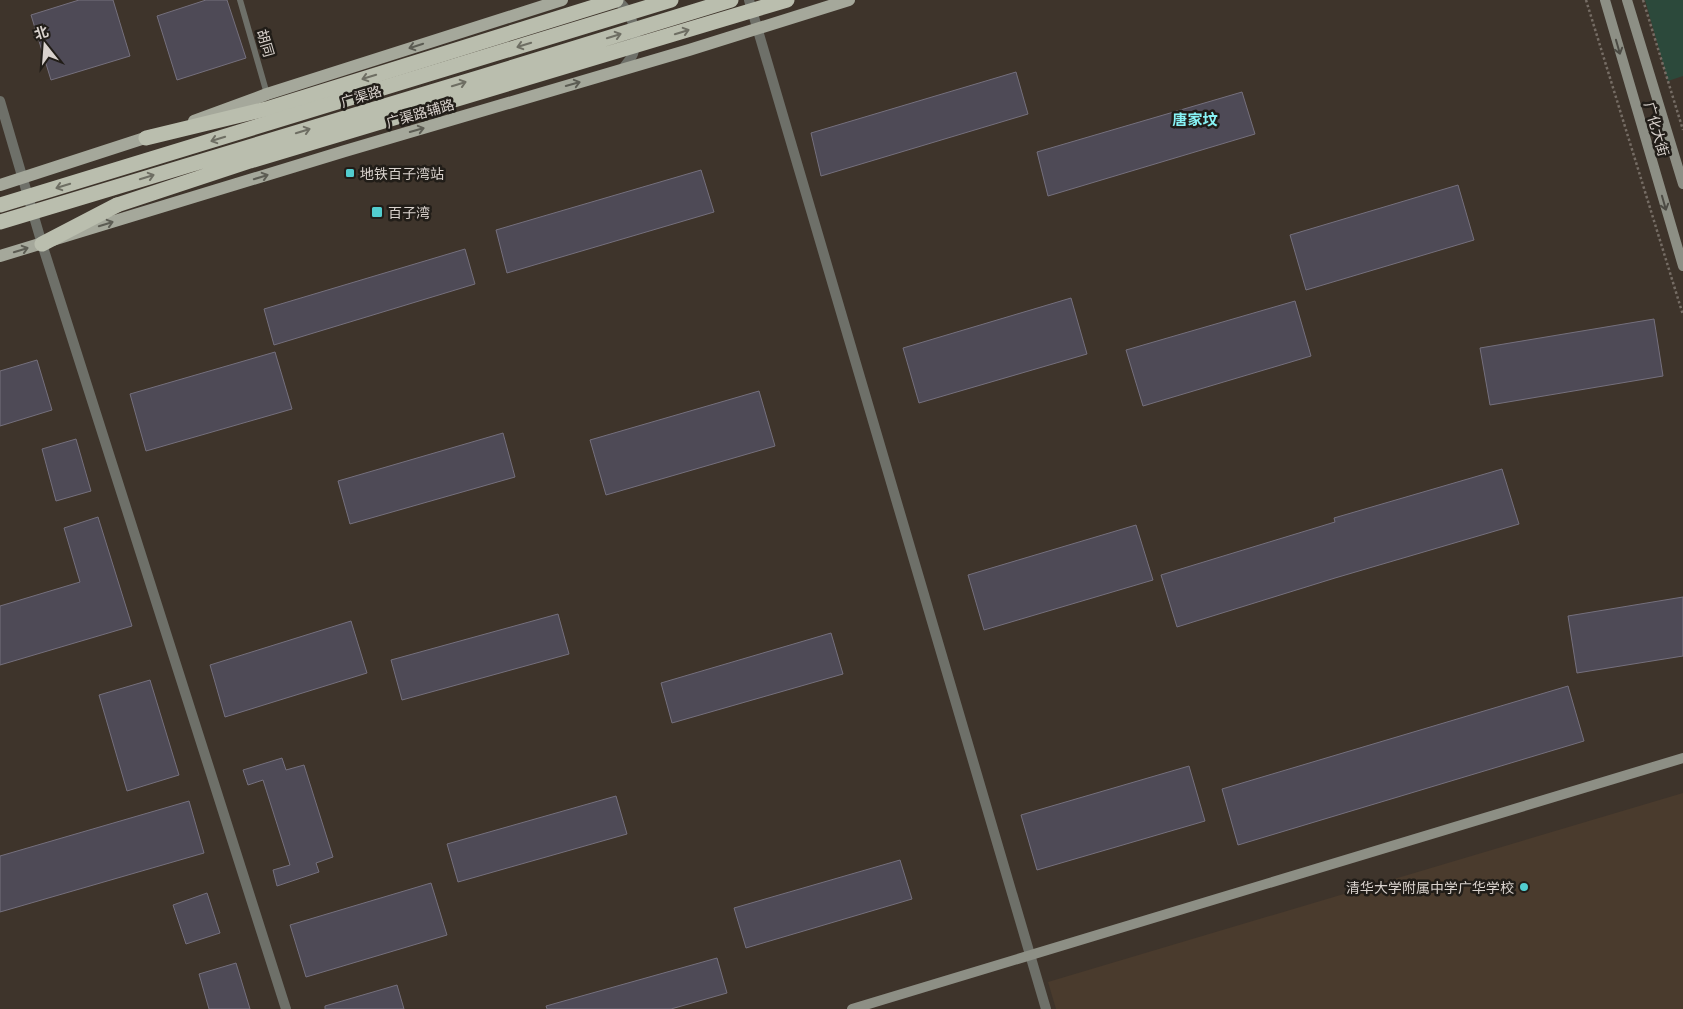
<svg xmlns="http://www.w3.org/2000/svg" width="1683" height="1009" font-family="Barlow,'Noto Sans SC',sans-serif">
  <style>
    .built { fill: #4a3b2d }
    .green { fill: #2c493b }
    .building { fill: #4e4a56; stroke: #75707d }
    .lines { fill: none; stroke-linecap: round; stroke-linejoin: round }
    .path { stroke: #766d65; stroke-width: 2.5; stroke-dasharray: 2.5 2.5; stroke-linecap: butt }
    .lane { stroke: #6e7069; stroke-width: 6 }
    .street { stroke: #6e7069; stroke-width: 10 }
    .secondary { stroke: #8d8f85; stroke-width: 10 }
    .primary { stroke: #a5a89b; stroke-width: 12 }
    .highway { stroke: #babeae; stroke-width: 15 }
    .highway-bridge { stroke: #babeae; stroke-width: 15 }
    .oneway { stroke: #6e6e63 }
    .oneway2 { stroke: #5c5c53 }
    .oneway3 { stroke: #4c4b44 }
    .poi-dot { fill: #52cdcf; stroke: #211d18; stroke-width: 2 }
    .labels { text-anchor: middle; dominant-baseline: central; stroke-width: 5; stroke-linejoin: round; paint-order: stroke }
    .street-label { font-size: 14px; fill: #d9d2cd; stroke: #211d18 }
    .poi-label { font-size: 14px; fill: #d9d2cd; stroke: #211d18; text-anchor: start }
    .neighbourhood-label { font-size: 15px; font-weight: bold; fill: #87f3f5; stroke: #211d18 }
  </style>
  <rect width="100%" height="100%" fill="#3e342b"/>
  <path class="built" d="M1683,793v216h-627l-8,-27z"/>
  <path class="green" d="M1645,0h38v76l-15,5z"/>
  <path class="building" d="M79,0h34l17,56 -79,24 -20,-65z
    M206,0h21l19,58 -69,22 -20,-64z
    M1016,72l12,42 -207,62 -10,-43z
    M1242,92l13,42 -207,62 -11,-44z
    M701,170l13,42 -207,61 -11,-43z
    M1458,185l16,55 -168,50 -16,-55z
    M465,249l10,35 -201,61 -10,-36z
    M1071,298l16,56 -168,49 -16,-55z
    M1295,301l16,55 -168,50 -17,-56z
    M1654,319l9,57 -173,29 -10,-57z
    M275,352l17,57 -146,42 -16,-57z
    M37,360l15,50 -52,16v-55z
    M759,391l16,55 -169,49 -16,-55z
    M503,433l12,44 -165,47 -12,-43z
    M76,439l15,52 -35,10 -14,-52z
    M1502,469l17,55 -184,54 -158,49 -16,-52 174,-53 -1,-4z
    M98,517l34,109 -132,39v-59l80,-24 -16,-54z
    M1136,525l17,55 -169,50 -16,-55z
    M1683,597v59l-106,17 -9,-57z
    M558,614l11,40 -167,46 -11,-40z
    M351,621l16,52 -142,44 -15,-52z
    M831,633l12,41 -171,49 -11,-40z
    M150,680l29,95 -52,16 -28,-96z
    M1568,686l16,55 -346,104 -16,-56z
    M282,758l4,12 18,-5 29,92 -17,6 3,9 -42,14 -4,-16 17,-5 -27,-85 -15,5 -5,-15z
    M1189,766l16,55 -168,49 -16,-55z
    M616,796l11,38 -169,48 -11,-38z
    M189,801l15,52 -204,59v-56z
    M900,860l12,39 -166,49 -12,-40z
    M431,883l16,52 -141,42 -16,-52z
    M207,893l13,40 -34,11 -13,-39z
    M717,958l10,35 -56,16h-124l-1,-3z
    M236,963l14,46h-41l-10,-35z
    M397,985l7,24h-79v-3z"/>
  <g class="lines">
    <path class="path" d="M1586,0l97,315
      M1643,0l40,130"/>
    <path class="lane" d="M240,0l27,94"/>
    <path class="street" d="M617,0c15,12 23,35 16,54 -2,5 -8,11 -11,16
      M749,0l297,1009
      M0,101l42,143 244,765"/>
    <path class="secondary" d="M1605,0l78,266
      M1627,0l56,184
      M852,1009l831,-251"/>
    <path class="primary" d="M194,121l73,-27 295,-94
      M0,185l154,-50
      M0,256l345,-105 344,-101 160,-50"/>
    <path class="highway" d="M146,138l124,-30 346,-108
      M42,244l75,-39"/>
    <path class="highway-bridge" d="M0,205l671,-205
      M117,205l133,-44 537,-161
      M0,222l481,-145 250,-77"/>
  </g>
  <defs><path id="oneway-shaft" d="M-6 0H5M1.5-3L5.5 0L1.5 3" fill="none" stroke-width="1.6" stroke-linecap="round" stroke-linejoin="round" transform="scale(1.25)"/></defs>
  <g class="oneway">
    <use href="#oneway-shaft" transform="translate(682 32) rotate(-17)"/>
    <use href="#oneway-shaft" transform="translate(614 36) rotate(-17)"/>
    <use href="#oneway-shaft" transform="translate(524 45) rotate(163)"/>
    <use href="#oneway-shaft" transform="translate(369 77) rotate(163)"/>
    <use href="#oneway-shaft" transform="translate(459 84) rotate(-17)"/>
    <use href="#oneway-shaft" transform="translate(303 131) rotate(-17)"/>
    <use href="#oneway-shaft" transform="translate(218 139) rotate(163)"/>
    <use href="#oneway-shaft" transform="translate(147 177) rotate(-17)"/>
    <use href="#oneway-shaft" transform="translate(63 186) rotate(163)"/>
  </g>
  <g class="oneway2">
    <use href="#oneway-shaft" transform="translate(416 46) rotate(162)"/>
    <use href="#oneway-shaft" transform="translate(573 84) rotate(-16)"/>
    <use href="#oneway-shaft" transform="translate(417 130) rotate(-16)"/>
    <use href="#oneway-shaft" transform="translate(261 177) rotate(-17)"/>
    <use href="#oneway-shaft" transform="translate(106 224) rotate(-17)"/>
    <use href="#oneway-shaft" transform="translate(21 250) rotate(-17)"/>
  </g>
  <g class="oneway3">
    <use href="#oneway-shaft" transform="translate(1618 47) rotate(74)"/>
    <use href="#oneway-shaft" transform="translate(1664 203) rotate(74)"/>
  </g>
  <g class="poi-dot">
    <rect x="345" y="168" width="10" height="10" rx="2.5"/>
    <rect x="371" y="206" width="12" height="12" rx="2.5"/>
    <circle cx="1524" cy="887" r="5"/>
  </g>
  <g class="labels">
    <g class="street-label">
      <text transform="translate(266 43) rotate(74)">胡同</text>
      <text transform="translate(361 96) rotate(-17)">广渠路</text>
      <text transform="translate(420 113) rotate(-16)">广渠路辅路</text>
      <text transform="translate(1657 129) rotate(74)">广化大街</text>
    </g>
    <g class="poi-label">
      <text x="360" y="173">地铁百子湾站</text>
      <text x="388" y="212">百子湾</text>
      <text x="1514" y="887" text-anchor="end">清华大学附属中学广华学校</text>
    </g>
    <g class="neighbourhood-label">
      <text x="1195" y="119">唐家坟</text>
    </g>
  </g>
  <g transform="translate(45 45) rotate(343)" stroke="#211d18" stroke-width="4" paint-order="stroke">
  <path d="M0-4L9 19L0 12L-9 19Z" fill="#d9d2cd"/>
  <text y="-8" font-size="14" font-weight="bold" text-anchor="middle" fill="#d9d2cd">北</text>
  </g>
</svg>
